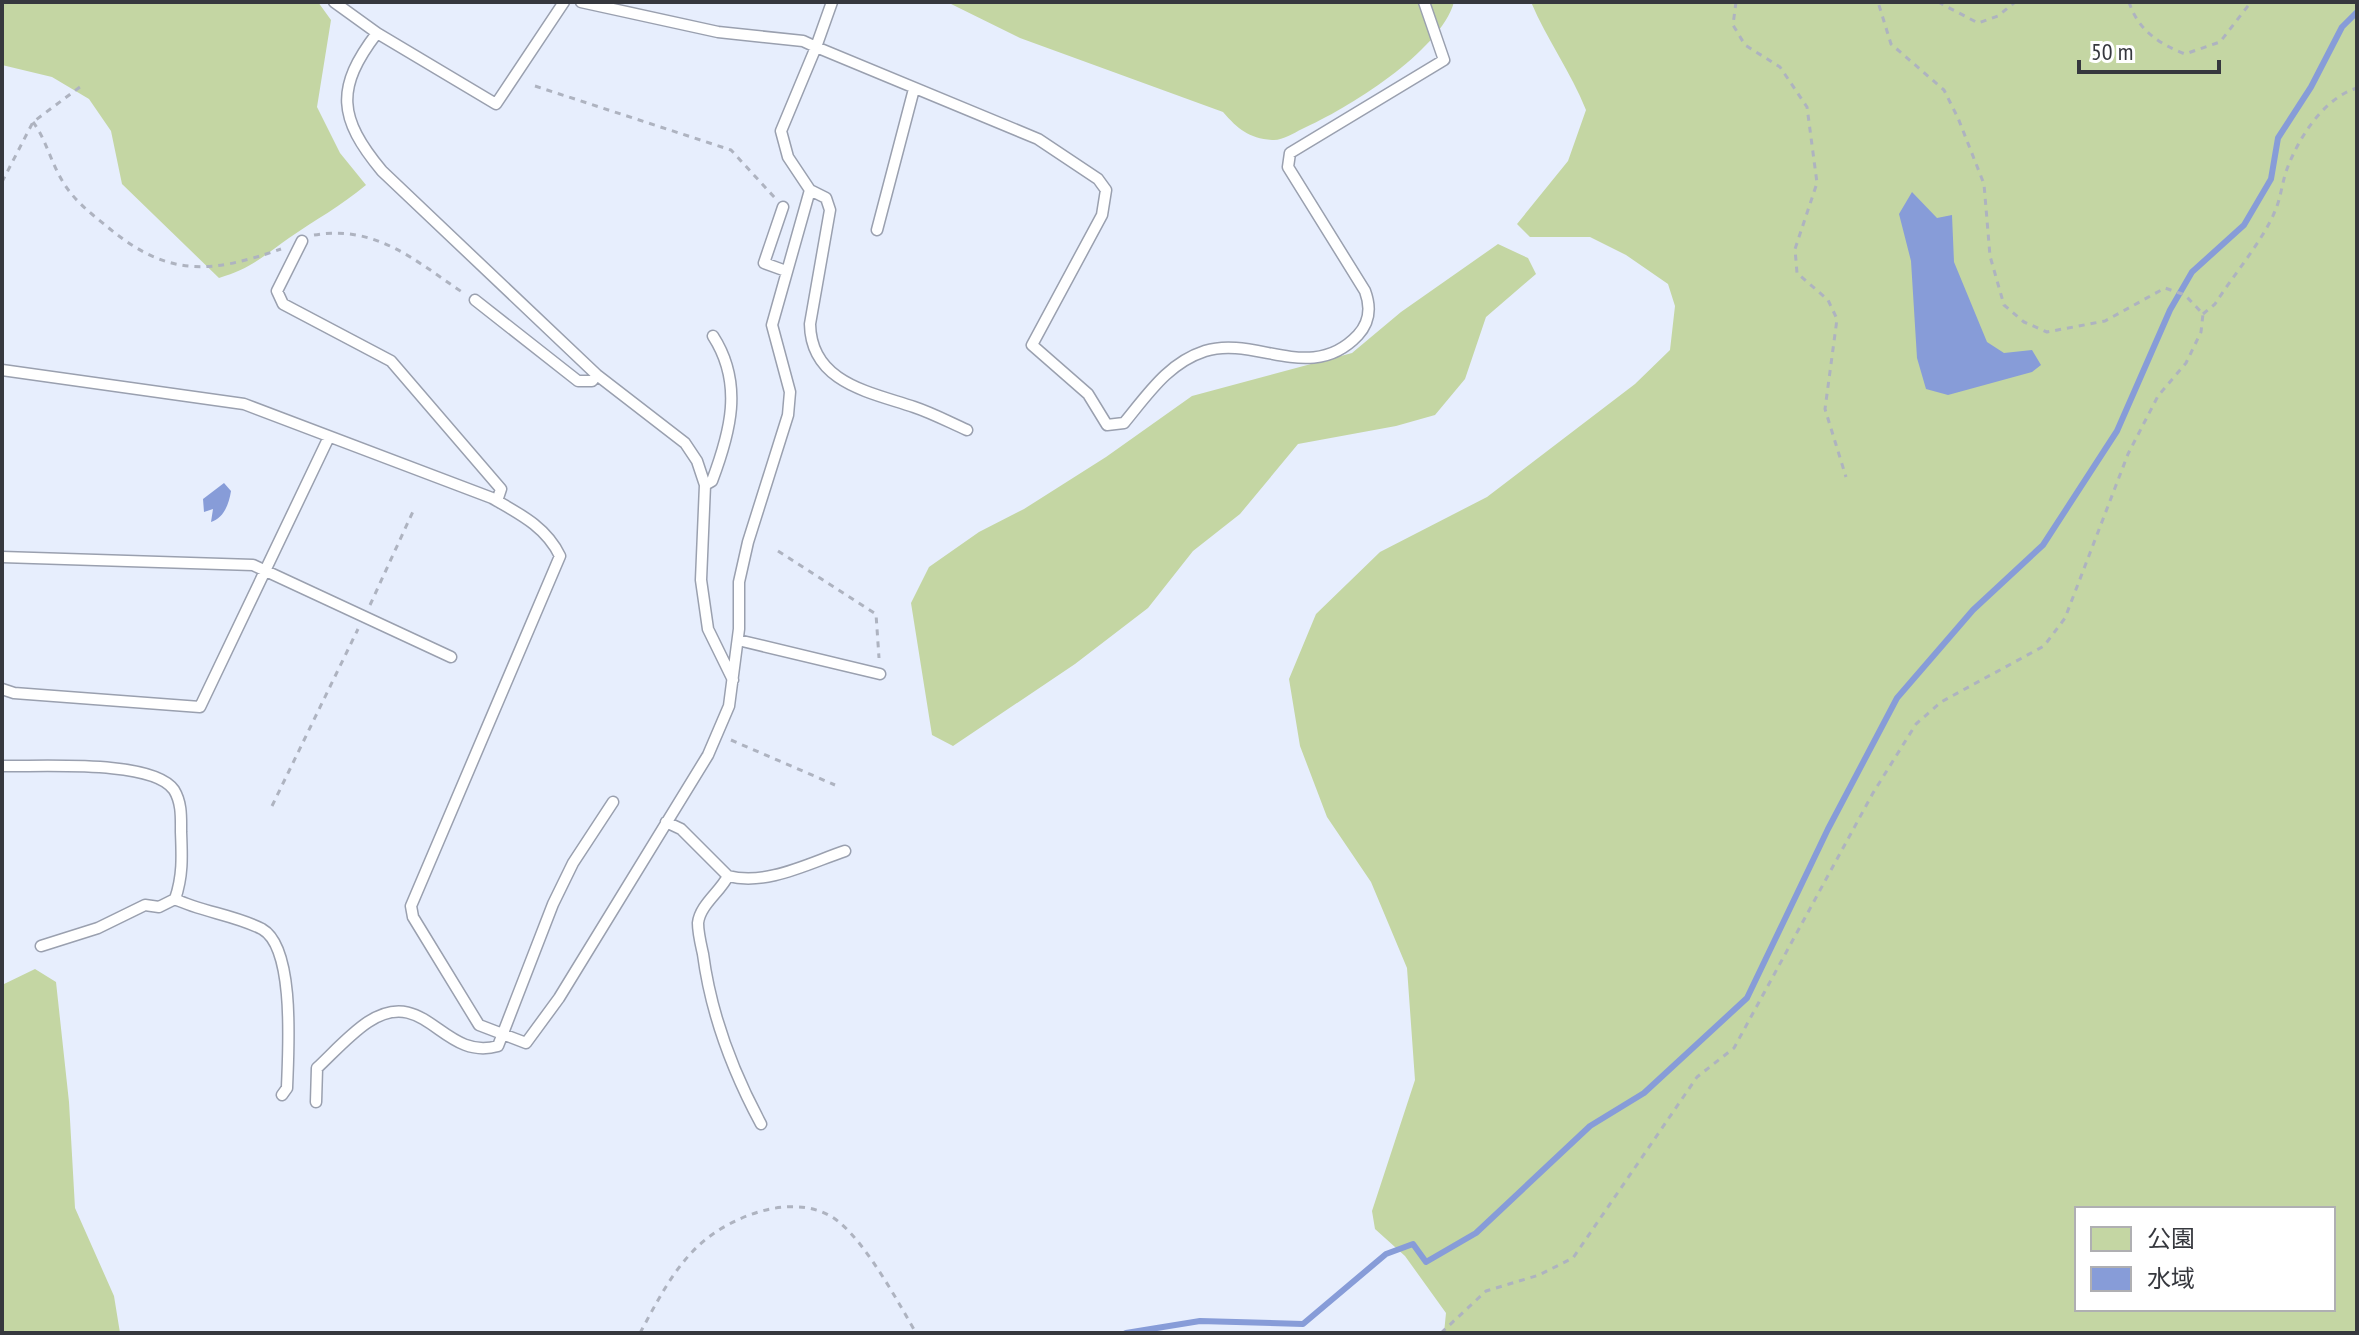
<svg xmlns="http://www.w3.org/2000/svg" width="2359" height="1335" font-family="'PT Sans Narrow','Noto Sans JP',sans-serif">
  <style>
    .green { fill: #c4d6a3; fill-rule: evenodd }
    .water { fill: #879cd8 }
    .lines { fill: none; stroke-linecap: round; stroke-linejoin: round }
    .stream { stroke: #879cd8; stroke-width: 6 }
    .lane-casing { stroke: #9aa0af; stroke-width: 13 }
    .path { stroke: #aeb3c0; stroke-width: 3; stroke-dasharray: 6 6; stroke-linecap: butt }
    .lane { stroke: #fff; stroke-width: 10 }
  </style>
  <rect width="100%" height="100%" fill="#e7eefd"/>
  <path class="green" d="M2,2h316l13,18 -14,87 23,46 26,32c-25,21 -51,35 -77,53 -27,19 -37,30 -70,40l-97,-94 -11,-53 -22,-32 -37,-22 -50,-12z
    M947,2h507c-14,50 -107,107 -152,127 -8,4 -19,11 -28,11 -25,-1 -36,-11 -51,-28l-203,-74z
    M1531,2h826v1331h-913l2,-20 -41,-57 -30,-27 -3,-18 43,-131 -8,-112 -36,-86 -44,-65 -27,-71 -11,-67 27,-65 64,-62 107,-55 148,-113 35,-34 5,-44 -7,-22 -42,-29 -36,-18h-60l-13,-13 51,-63 18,-51c-15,-38 -39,-70 -55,-108zM2077,1209h256v100h-256z
    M1498,244l30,14 8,16 -50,43 -21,62 -30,36 -39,11 -98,18 -58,70 -47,37 -45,57 -73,56 -122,82 -21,-11 -21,-132 18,-36 50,-35 45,-23 82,-52 86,-61 160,-43 49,-41z
    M35,969l21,13 13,120 6,106 39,88 6,37h-118v-348z"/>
  <path class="water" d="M1912,192l25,26 15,-3 2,47 33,80 17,11 28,-3 9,15 -9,7 -84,23 -22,-6 -9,-31 -6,-97 -12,-47z
    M224,483l7,8c-2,13 -7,27 -20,31l2,-13 -9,3 -1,-13z"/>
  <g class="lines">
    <path class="stream" d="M1126,1333l74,-12 103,3 83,-70 27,-10 13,18 50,-29 114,-107 54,-33 103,-95 81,-169 69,-131 76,-88 70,-65 74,-114 53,-121 22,-38 52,-47 27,-46 7,-41 33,-51 31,-60 15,-15"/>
    <defs>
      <path id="lane" d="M334,2l43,31
        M564,2l-68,102 -119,-71c-42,55 -39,85 5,138l215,204 88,68 12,18 8,24 -4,95 7,49 25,51
        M581,2l137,30 85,9 13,6 16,-45
        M810,190l16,8 4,12 -20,114c1,59 60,68 104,83 18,6 35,15 53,23
        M783,207l-19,56 22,8
        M877,230l37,-141
        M302,241l-25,50 6,13 108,57 110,128 -4,12
        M475,300l103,81h14l5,-6
        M2,370l242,34 248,94c28,16 54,29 68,58l-149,350 2,11 66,108 47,18 33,-45 149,-243 21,-49 10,-77v-47l9,-40 40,-127 2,-23 -18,-67 38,-135 -22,-33 -7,-26 35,-84 222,92 60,40 8,11 -4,25 -70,130 56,49 19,31 17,-2c24,-29 44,-60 81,-72 51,-16 106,34 153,-16 12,-13 13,-28 7,-44l-77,-124 2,-14 154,-93 -20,-58
        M705,485l7,-4c18,-48 32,-97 1,-145
        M2,557l251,8 198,92
        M738,640l142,34
        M2,689l12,4 186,14 128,-268
        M2,766c37,1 151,-7 172,24 8,13 7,28 7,42 1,24 2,44 -6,67l-16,8 -14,-2 -47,23 -57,18
        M666,822l15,7 47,47c-8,16 -28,29 -30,47 0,10 3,22 5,31 8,61 29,116 58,170
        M728,876c39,10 81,-13 117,-25
        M175,899c27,13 60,16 87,30 34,19 26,125 25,159l-5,7
        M316,1102l1,-34c16,-15 33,-34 51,-46 58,-38 74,40 130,24l55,-142 20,-41 40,-61"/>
    </defs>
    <use href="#lane" class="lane-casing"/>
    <path class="path" d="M1736,2l-3,23 12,20 35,22 27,40 10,76 -22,66 2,24 31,27 9,19 -12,90 21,68
      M1938,2l40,21 20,-7 17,-14
      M2129,2c9,28 30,42 56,52l35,-12 31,-40
      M535,86l196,64 44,48
      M33,122c13,17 18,41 30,60 12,20 30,33 47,47 60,49 102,44 171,20
      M2,182l31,-60 51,-38
      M314,235c62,-10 99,24 148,57
      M2203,314l12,-10c17,-27 49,-65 60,-93 6,-13 7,-29 12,-42 12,-32 37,-71 70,-81
      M778,551l98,63 3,44
      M370,605l45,-98
      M731,740l104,45
      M272,806l86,-177
      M640,1333c17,-31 32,-62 58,-87 33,-31 101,-57 141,-24 28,23 58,78 77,111
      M1441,1333l45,-42 53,-16 34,-17 124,-181 37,-29 139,-255 43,-69 25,-22 103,-56 21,-28 63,-164 30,-58 28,-33 15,-31 2,-18 -18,-19 -20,-7 -60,33 -58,11 -23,-10 -20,-17 -14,-49 -6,-72 -26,-66 -14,-28 -53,-46 -13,-42"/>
    <use href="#lane" class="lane"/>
  </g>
  <rect width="2359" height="1335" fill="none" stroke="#36383e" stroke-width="8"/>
  <rect x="2075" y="1207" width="260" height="104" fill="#ffffff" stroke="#afafb2" stroke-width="2"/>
  <rect x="2091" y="1227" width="40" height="24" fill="#c4d6a3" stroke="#afafb2" stroke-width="2"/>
  <text x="2147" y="1247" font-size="24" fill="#36383e">公園</text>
  <rect x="2091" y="1267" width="40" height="24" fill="#879cd8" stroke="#afafb2" stroke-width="2"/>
  <text x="2147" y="1287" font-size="24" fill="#36383e">水域</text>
  <path d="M2079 60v12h140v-12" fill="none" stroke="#36383e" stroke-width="4"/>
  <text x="2091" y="60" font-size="24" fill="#36383e" stroke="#ffffff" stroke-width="6" paint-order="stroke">50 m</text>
</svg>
